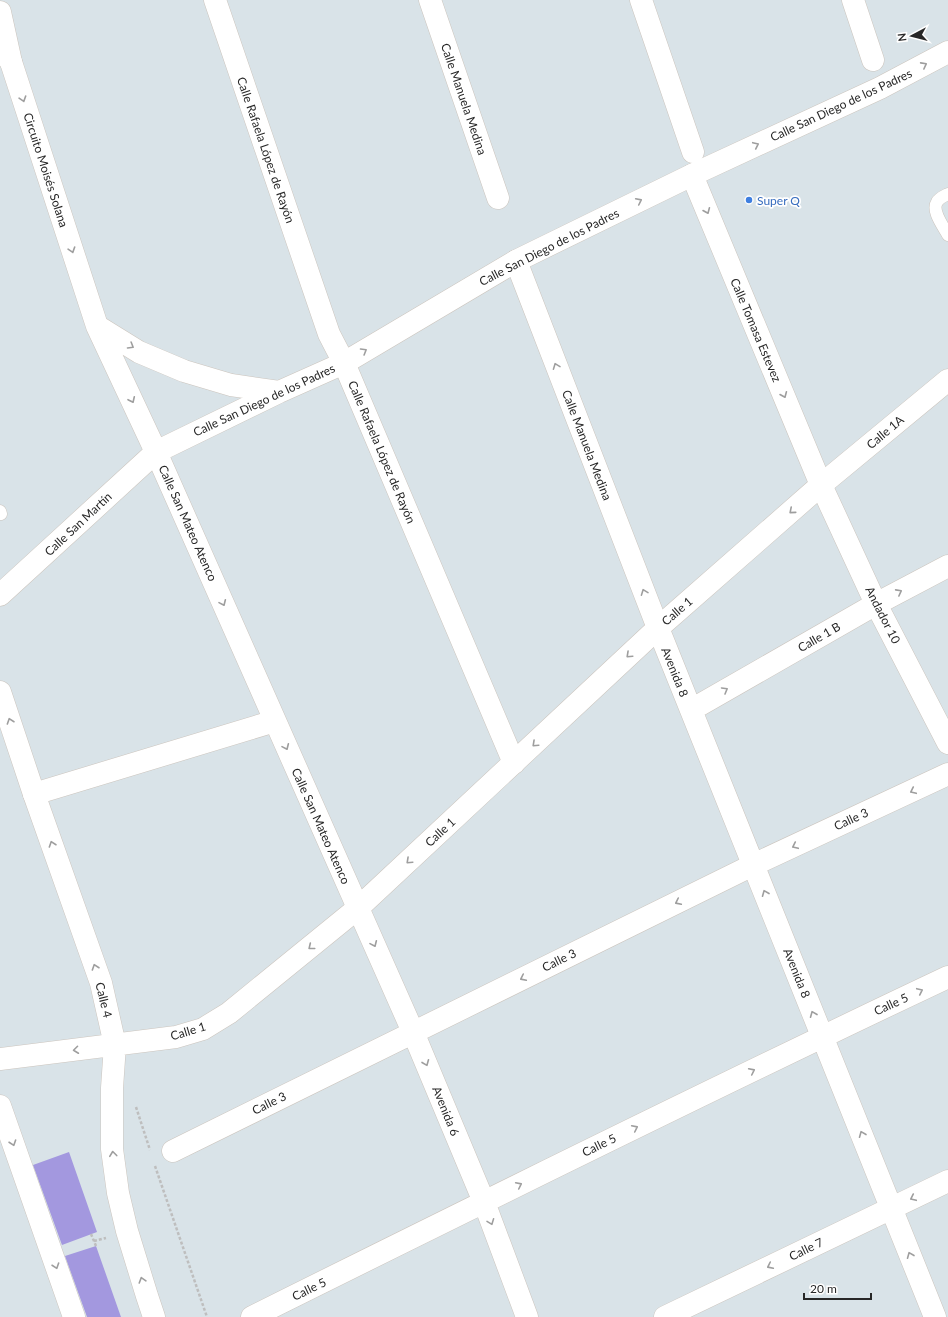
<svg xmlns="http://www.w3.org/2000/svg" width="948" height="1317" font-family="Lato,sans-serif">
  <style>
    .pitch { fill: #a398df }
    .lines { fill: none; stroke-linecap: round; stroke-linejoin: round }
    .service-casing { stroke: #ccc5be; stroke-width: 13 }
    .minor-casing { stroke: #ccc5be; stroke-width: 23 }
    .tertiary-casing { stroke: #ccc5be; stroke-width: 23 }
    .secondary-casing { stroke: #ccc5be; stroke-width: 23 }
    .path { stroke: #bebebe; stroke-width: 2.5; stroke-dasharray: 3 2; stroke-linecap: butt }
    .service { stroke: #fff; stroke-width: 12 }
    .minor { stroke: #fff; stroke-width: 22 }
    .tertiary { stroke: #fff; stroke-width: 22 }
    .secondary { stroke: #fff; stroke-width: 22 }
    .oneway { stroke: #9e9e9e }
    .shop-dot { fill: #3f7fe0; stroke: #fff; stroke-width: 1.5 }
    .labels { text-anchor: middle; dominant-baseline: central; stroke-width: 3.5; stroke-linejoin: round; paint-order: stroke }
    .street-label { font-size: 12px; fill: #272727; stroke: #fff }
    .shop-label { font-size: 12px; fill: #366cbe; stroke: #fff; text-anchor: start }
  </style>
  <rect width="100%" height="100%" fill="#d9e3e8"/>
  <path class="pitch" d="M69,1152l28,80 -35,13 -29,-80z
    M96,1246l25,71h-34l-22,-61z"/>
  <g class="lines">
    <defs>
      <path id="service" d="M948,194c-4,2 -9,4 -11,8 -6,9 7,25 11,33
        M0,511l1,3"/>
      <path id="minor" d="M215,0l114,334 15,29 170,400
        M430,0l68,198
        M641,0l52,152
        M853,0l20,60
        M692,175l129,310 55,119 72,139
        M516,261l142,367 277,689
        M156,452l257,580 71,170 43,115
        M691,710l185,-106 72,-38
        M34,794l241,-73
        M173,1151l580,-286 195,-91
        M252,1317c231,-115 463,-230 696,-340
        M665,1317l283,-136"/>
      <path id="tertiary" d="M0,12l11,50 86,264 59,126
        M97,326l42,26 45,19 47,14 48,7
        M0,595l156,-143 123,-60 65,-29 172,-102 176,-86 188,-87 68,-36"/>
      <path id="secondary" d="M0,46l11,16
        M0,692l34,102 67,189 14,62 -3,43v61l6,44 9,38 20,65 7,21
        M0,1059l176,-22 27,-8 26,-16 129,-105 300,-280 163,-143 127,-105
        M0,1106l74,211"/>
    </defs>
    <use href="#service" class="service-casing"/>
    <use href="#minor" class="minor-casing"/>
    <use href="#tertiary" class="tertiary-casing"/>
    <use href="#secondary" class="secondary-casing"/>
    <path class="path" d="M136,1107l14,43
      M155,1166l52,151
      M91,1234l5,12
      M94,1241l12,-3"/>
    <use href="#service" class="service"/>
    <use href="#minor" class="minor"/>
    <use href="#tertiary" class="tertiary"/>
    <use href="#secondary" class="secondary"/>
  </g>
  <defs><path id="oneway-chevron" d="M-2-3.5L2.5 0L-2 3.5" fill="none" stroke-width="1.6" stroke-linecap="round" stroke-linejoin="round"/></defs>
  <g class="oneway">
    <use href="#oneway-chevron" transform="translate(924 65) rotate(-28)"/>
    <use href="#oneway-chevron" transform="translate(23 99) rotate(72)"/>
    <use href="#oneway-chevron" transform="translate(756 145) rotate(-25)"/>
    <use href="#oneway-chevron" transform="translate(639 201) rotate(-26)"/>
    <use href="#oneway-chevron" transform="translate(707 211) rotate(67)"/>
    <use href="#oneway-chevron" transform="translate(72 250) rotate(72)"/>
    <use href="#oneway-chevron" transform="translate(131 346) rotate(31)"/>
    <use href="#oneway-chevron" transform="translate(364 351) rotate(-31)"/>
    <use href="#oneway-chevron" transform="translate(556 366) rotate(-111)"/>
    <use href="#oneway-chevron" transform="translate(784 395) rotate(67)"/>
    <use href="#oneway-chevron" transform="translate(132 400) rotate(65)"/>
    <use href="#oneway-chevron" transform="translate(792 511) rotate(139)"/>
    <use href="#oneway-chevron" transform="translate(644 592) rotate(-111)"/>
    <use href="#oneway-chevron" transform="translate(899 592) rotate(-28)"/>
    <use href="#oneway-chevron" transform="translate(223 603) rotate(66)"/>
    <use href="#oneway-chevron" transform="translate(629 655) rotate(137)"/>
    <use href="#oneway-chevron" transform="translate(725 690) rotate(-30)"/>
    <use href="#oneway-chevron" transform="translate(10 721) rotate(-109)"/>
    <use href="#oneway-chevron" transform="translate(535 744) rotate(137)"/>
    <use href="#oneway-chevron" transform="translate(286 747) rotate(66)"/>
    <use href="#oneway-chevron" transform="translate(913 791) rotate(155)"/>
    <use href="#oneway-chevron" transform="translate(52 844) rotate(-109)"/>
    <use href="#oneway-chevron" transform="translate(795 846) rotate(155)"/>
    <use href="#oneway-chevron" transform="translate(409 861) rotate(137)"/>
    <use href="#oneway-chevron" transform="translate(765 893) rotate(-112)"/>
    <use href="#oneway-chevron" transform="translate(678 902) rotate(154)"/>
    <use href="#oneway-chevron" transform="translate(374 944) rotate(66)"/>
    <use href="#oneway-chevron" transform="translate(311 947) rotate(141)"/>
    <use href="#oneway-chevron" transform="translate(95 967) rotate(-109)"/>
    <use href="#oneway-chevron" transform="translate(523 978) rotate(154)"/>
    <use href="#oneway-chevron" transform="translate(920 991) rotate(-25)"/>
    <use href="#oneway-chevron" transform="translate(813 1014) rotate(-112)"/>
    <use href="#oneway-chevron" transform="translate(76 1050) rotate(173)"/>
    <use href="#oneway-chevron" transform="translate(426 1063) rotate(68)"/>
    <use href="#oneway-chevron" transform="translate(752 1071) rotate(-26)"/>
    <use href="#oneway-chevron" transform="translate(635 1128) rotate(-26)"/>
    <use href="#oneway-chevron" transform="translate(862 1134) rotate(-112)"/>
    <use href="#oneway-chevron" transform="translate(13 1143) rotate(71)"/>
    <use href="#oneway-chevron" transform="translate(113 1154) rotate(-97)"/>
    <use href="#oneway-chevron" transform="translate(519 1185) rotate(-26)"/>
    <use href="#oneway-chevron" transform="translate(913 1198) rotate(155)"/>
    <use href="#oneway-chevron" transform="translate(491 1222) rotate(69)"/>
    <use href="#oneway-chevron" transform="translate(910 1255) rotate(-112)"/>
    <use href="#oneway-chevron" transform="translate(56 1266) rotate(71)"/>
    <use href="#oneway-chevron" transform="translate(770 1266) rotate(154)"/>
    <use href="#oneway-chevron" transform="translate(142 1280) rotate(-107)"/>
  </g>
  <circle class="shop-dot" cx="749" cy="200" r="4"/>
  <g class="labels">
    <g class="street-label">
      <text transform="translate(464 99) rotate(71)">Calle Manuela Medina</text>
      <text transform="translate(841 105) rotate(-25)">Calle San Diego de los Padres</text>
      <text transform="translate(266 150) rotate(71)">Calle Rafaela López de Rayón</text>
      <text transform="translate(46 170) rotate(72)">Circuito Moisés Solana</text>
      <text transform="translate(549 247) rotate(-27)">Calle San Diego de los Padres</text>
      <text transform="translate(756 330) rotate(67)">Calle Tomasa Estevez</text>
      <text transform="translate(264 400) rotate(-25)">Calle San Diego de los Padres</text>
      <text transform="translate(885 432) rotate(-40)">Calle 1A</text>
      <text transform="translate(587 445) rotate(69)">Calle Manuela Medina</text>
      <text transform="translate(382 452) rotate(67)">Calle Rafaela López de Rayón</text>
      <text transform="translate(188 523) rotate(66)">Calle San Mateo Atenco</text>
      <text transform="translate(78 524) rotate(-43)">Calle San Martín</text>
      <text transform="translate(677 611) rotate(-41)">Calle 1</text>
      <text transform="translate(883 615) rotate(63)">Andador 10</text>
      <text transform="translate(819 637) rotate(-30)">Calle 1 B</text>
      <text transform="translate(675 672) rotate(68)">Avenida 8</text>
      <text transform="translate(851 819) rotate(-25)">Calle 3</text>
      <text transform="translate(321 826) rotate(66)">Calle San Mateo Atenco</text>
      <text transform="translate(440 832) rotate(-43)">Calle 1</text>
      <text transform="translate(559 960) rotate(-26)">Calle 3</text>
      <text transform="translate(797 973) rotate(68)">Avenida 8</text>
      <text transform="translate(104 1000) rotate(76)">Calle 4</text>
      <text transform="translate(891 1004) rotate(-25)">Calle 5</text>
      <text transform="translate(188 1031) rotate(-17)">Calle 1</text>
      <text transform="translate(269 1103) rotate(-26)">Calle 3</text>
      <text transform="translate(446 1111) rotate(68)">Avenida 6</text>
      <text transform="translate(599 1145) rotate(-26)">Calle 5</text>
      <text transform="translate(806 1249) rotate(-26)">Calle 7</text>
      <text transform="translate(309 1289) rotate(-26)">Calle 5</text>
    </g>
    <g class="shop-label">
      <text x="757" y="200">Super Q</text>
    </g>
  </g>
  <g transform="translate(912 36) rotate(263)" stroke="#ffffff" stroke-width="3" paint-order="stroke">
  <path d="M0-3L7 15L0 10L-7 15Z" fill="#272727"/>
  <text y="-6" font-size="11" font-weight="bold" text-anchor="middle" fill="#272727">N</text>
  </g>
  <path d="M804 1293v6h67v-6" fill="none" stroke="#272727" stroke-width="2"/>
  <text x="810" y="1293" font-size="12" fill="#272727" stroke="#ffffff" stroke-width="3" paint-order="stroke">20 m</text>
</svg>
